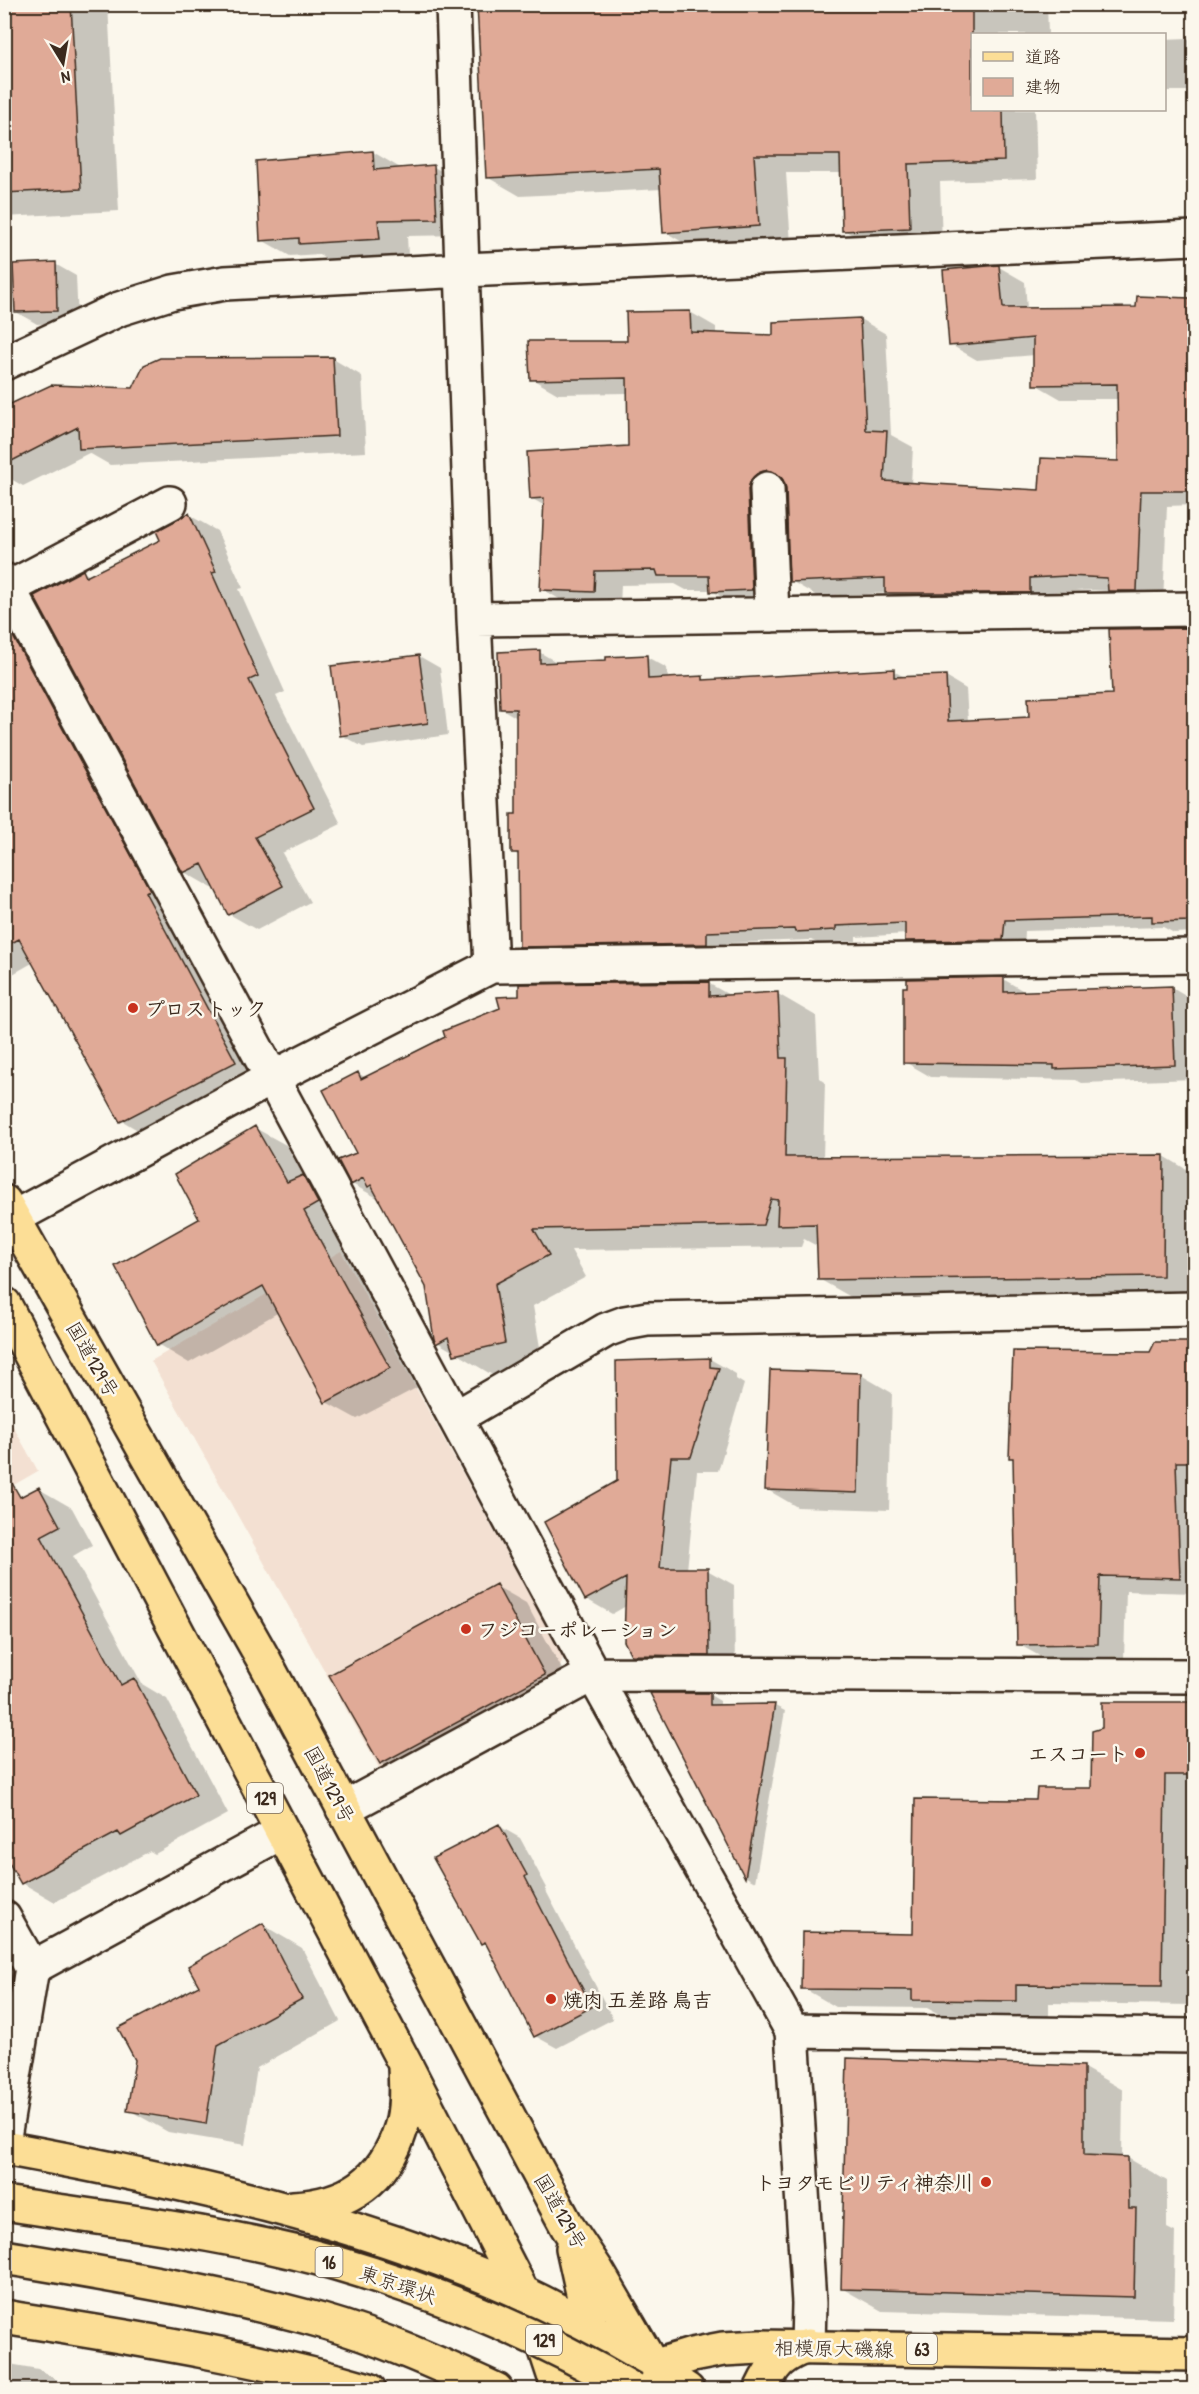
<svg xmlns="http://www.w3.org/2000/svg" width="1199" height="2394" font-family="'Patrick Hand','Klee One',sans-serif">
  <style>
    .built { fill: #f3e0d2 }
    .shadow { fill: #0003 }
    .building { fill: #e0aa97; stroke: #3b2a1e; stroke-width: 1.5 }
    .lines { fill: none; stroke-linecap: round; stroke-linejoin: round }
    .minor-casing { stroke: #3b2a1e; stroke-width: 38 }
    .major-casing { stroke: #3b2a1e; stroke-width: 38 }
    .highway-casing { stroke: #3b2a1e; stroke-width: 38 }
    .minor { stroke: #fbf7ec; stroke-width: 33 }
    .major { stroke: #fcde96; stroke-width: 33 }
    .highway { stroke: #fcde96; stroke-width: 33 }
    .highway-bridge-casing { stroke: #3b2a1e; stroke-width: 38; stroke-linecap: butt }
    .highway-bridge { stroke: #fcde96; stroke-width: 33 }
    .poi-dot { fill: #c8321e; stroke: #fbf7ec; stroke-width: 2 }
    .labels { text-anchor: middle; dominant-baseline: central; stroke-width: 5; stroke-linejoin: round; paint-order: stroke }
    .shield { fill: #fbf7ec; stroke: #75685c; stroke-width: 1.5 }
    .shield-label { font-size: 18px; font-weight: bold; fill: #3b2a1e }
    .poi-label { font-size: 20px; font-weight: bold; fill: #3b2a1e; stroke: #fbf7ec; text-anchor: start }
    .street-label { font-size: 20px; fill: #3b2a1e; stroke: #fbf7ec }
  </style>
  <rect width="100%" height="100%" fill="#fbf7ec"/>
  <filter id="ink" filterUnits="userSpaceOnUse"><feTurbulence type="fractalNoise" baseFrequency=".0167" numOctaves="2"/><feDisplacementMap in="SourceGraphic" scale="12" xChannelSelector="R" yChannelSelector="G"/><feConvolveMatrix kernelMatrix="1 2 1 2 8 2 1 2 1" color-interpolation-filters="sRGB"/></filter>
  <g filter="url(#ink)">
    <path class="built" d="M341,1251l222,406 -4,15 -180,96 -228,-407z
      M4,1410l34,61 -33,19h-1z"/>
    <path class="shadow" d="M5,4h103l11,207 -115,6z
      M479,4h568l1,30h-76v76h63l2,69 -97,3 2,64 -65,3 -33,-19 -2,-57h-56l5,71 -93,7 -33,-19 -3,-43 -142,7 -33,-19z
      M1187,38l7,4v49h-30v-52z
      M373,152l29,17 32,-2 29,17 2,51 -58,1 1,19 -79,5 -10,-6 -29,2 -28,-16z
      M55,264l21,12 2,46 -41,2 -21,-12z
      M999,267l26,15 2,27 111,-1 52,-9 4,3v203l-27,1 -4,99 -28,1 -25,-15 -16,-1 -38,2 -1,15h-143l-23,-14 -72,3 -26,-15 -4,-94 -4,1 -5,116 -40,3 -27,-17h-25l-11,-6 -54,1 -1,21 -52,-2 -26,-15 3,-83 -14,-8 99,-50 -1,-55 -71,1 -26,-15 96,-37 62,-30 26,15v7l59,3 85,-18 26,15 5,101 22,12 -2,37 130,7 79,-28 -1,-64h-58l-26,-15v-29l-58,5 -26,-15z
      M333,359l29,17 4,76 -256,13 -21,-12 -66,33 -19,-11v-66z
      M189,515l28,16 26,57 -4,1 46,103 -9,4 65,128 -59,29 28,49 -53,28 -28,-16 -13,-27 -4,1 -28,-16 -101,-300 7,4 72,-36z
      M4,621l28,16 232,441 -115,59 -28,-17 -87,-158 -30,17z
      M1194,628v304l-20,1 -11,-6 -138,4 -1,20 -97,1 -20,-12v-6l-51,3v4l-39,2 -6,-3 -85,3 1,12 -186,3 -20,-12 -2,-90 -6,-4 4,-36v-98l-15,-9 37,-57 21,12 47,-2 40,-5 20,11 1,11 34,-1 5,3 186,-10 14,7 39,-1 20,12 2,32 62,-2 84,-24 -3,-65z
      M419,656l21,12 8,67 -85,12 -22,-12z
      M1003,979l24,14 145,-5 22,13v78l-112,4 -6,-3 -145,-3 -26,-15z
      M708,983l23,13 47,-2 38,22 3,62 6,4 -2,77 341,-3 30,18v124l-336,3 -39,-22 -2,-33 -13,-7 -3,8 -230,3 15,27 -53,29 10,59 -49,11 -57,-34 -9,-55 -47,-87 -29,-16 6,-30v-81l8,5z
      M255,1128l31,17 18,32 30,18 14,26 -14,8 86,157 -63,33 -31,-17 -47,-90 -90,51 -30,-18 -42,-78 84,-47z
      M1156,1343h38v250l-68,-2 -2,68h-79l-27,-15 -3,-184 -4,-2 140,-105z
      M710,1359l26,15v5l8,5 -26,87h-21l-10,99h20l27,15 1,85h-76l-27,-16 -6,-48 -14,8 -26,-15 32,-117z
      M861,1375l31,18 -3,117 -92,-3 -31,-18z
      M39,1489l33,19 20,37 -19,11 69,128 25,15 61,115 -73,40 -5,-3 -95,51 -33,-19z
      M496,1586l30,17 49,90 -163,87 -31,-17z
      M653,1694l57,1 10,6v6l55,-1 10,5 -30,171 -9,-5z
      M1189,1703l5,3v299l-145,-2v16l-103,-1 -18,-10 -92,-1 -33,-19 111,-52 178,-147z
      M499,1826l21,12 27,50 -2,1 68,130 -56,29 -22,-12 -45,-88 -8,-5z
      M263,1925l39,23 38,73 -83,47 -12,77 -77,-13 -39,-22 72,-123z
      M1084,2068l39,22 -1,68h6l39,23v47l8,4 -2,87 -291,-8 -39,-22z
      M4,2363l34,6 19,11 -1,8 39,-1 5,3h-96z"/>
    <path class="building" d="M4,4h67l10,185 -77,4z
      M477,4h495v106h31l1,51 -96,3 2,64 -68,3 -2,-76h-86l5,71 -96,7 -4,-64 -173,9z
      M373,151l1,19 60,-5 3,54 -59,1 2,19 -81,5v-6l-39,3 -4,-80z
      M56,262l1,49 -42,1 -2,-48z
      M999,265l4,43 133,-1 1,-11 53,2 -2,68h6v125h-53l-4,100h-29l-1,-13 -40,-2 -37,2v15h-145v-15l-96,4 -3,-94 -3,-8 -7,-7 -9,-3 -10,4 -6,6 -3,9 4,101 -42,2 -1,-16h-51l-2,-6 -61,1 -1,21 -54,-2 4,-92 -14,1 -3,-47 101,-6 -1,-68 -97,2 -2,-39h99l-1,-29 64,-1 1,21 82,3v-13l87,-4 6,112 21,1 -3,50 155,9 2,-32 77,3 -1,-77 -84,1v-47l-84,8 -6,-76z
      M333,357l4,79 -258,13 -1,-22 -74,38v-58l47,-22 82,3 11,-23 16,-7z
      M189,513l27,59 -4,1 46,103 -9,4 65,128 -59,29 28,49 -55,29 -26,-51 -19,9 -149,-277 49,-26 3,7 74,-37 -4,-9z
      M4,620l146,270 -5,2 91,170 -116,60 -101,-183 -15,8z
      M1194,628v54h-4l4,82v81h-3l3,76 -42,1v-6l-147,4 -2,20 -98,1v-18l-69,3v4l-41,2 -1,-3 -87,3v12l-188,3 -1,-94h-7v-39h5v-105h-16l-2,-57 42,-2v13l66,-3v-3l41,-2 1,24 55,-3v4l191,-11v8l52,-2 2,46 81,-4 -1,-19 84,-4 -3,-65z
      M419,655l9,68 -88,13 -9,-70z
      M1004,977v15l168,-6 3,79 -121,4v-4l-151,-2v-76h4v-8z
      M709,982v14l69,-4 3,66h6l-2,99 379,-2 -1,121 -345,4 -2,-56 -39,1 1,-25 -7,-1 -8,26 -229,4 15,26 -54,29 10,59 -51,12 -6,-18 -12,7 -2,-5 -8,-52 -55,-102 -3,2 -5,-9 -12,7 -13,-25 18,-7 -33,-63 35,-18 3,7 84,-42 -2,-6 57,-23 -3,-11 22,-1v-12z
      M255,1126l32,56 16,-7 15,28 -14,8 86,157 -65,35 -62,-117 -106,60 -42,-80 84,-47 -24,-45z
      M1155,1342h39v53h-4v67h-14l4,116 -80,-2 -2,68 -81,1 -4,-187h-4l4,-107 137,1z
      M710,1358v9l9,1 -28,89h-20l-11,111h48l1,88 -78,-1 -7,-14 2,-63 -41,22 -41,-78 73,-41 -1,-120z
      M770,1370l91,3 -3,120 -93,-3z
      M4,1469l16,28 19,-10 21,39 -19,10 80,149 13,-7 62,117 -75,41 -3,-4 -97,52 -17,-30z
      M496,1584l49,91 -165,89 -51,-89z
      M650,1693h60v12l65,-1 -30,174z
      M1102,1702h88l-1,73h-24l-3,211 -146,-1v16l-104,-1v-10l-111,-1 1,-57 111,2 2,-135 121,1 1,-12h54l1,-57 10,-3z
      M499,1824l28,51 -2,2 67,130 -58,30 -49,-95 -4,2 -48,-86z
      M263,1923l39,76 -84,46 -12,79 -79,-13 8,-51 -17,-32 81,-42 -11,-20z
      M847,2058l237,8v89l44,2 1,51h7l-2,89 -293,-8z"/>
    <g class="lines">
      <defs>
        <path id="minor" d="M453,4l21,615 17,347
          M4,363l115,-54 54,-17 52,-9 239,-13 730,-32
          M767,489l5,126
          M4,580l589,1094 199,357 17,272 -1,43
          M9,588l161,-85
          M474,619l720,-10
          M13,1218l259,-140 219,-112 703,-10
          M455,1418l151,-88 19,-7 22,-4 547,-10
          M343,1809l250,-135 601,2
          M4,1918l28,50
          M792,2031l402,5
          M4,2137l28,-169 250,-136"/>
        <path id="major" d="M636,2384l17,-17 39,-12 31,-6 37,-2 434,7"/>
        <path id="highway" d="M4,1202l261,460 302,564 30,45 56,96
          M4,1304l401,760 118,230 13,26 23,70
          M4,2148c174,32 358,72 519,145 57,27 111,62 164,97
          M293,2208c54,-3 91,-26 108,-80 6,-18 5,-41 4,-60
          M573,2248l18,81 2,26 -5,35
          M4,2257c107,18 214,35 318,64 60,17 117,43 174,69
          M4,2317c123,20 245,38 365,73
          M761,2390c12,-26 20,-35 47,-44"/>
      </defs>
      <use href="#minor" class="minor-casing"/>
      <use href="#major" class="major-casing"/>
      <use href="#highway" class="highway-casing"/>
      <use href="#minor" class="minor"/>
      <use href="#major" class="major"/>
      <use href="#highway" class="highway"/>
      <defs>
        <path id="highway-bridge" d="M4,2203c109,17 227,30 332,60 102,30 204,72 297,127"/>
      </defs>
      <use href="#highway-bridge" class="highway-bridge-casing"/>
      <use href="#highway-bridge" class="highway-bridge"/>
    </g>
  </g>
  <g class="poi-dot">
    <circle cx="133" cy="1008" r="6"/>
    <circle cx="466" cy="1629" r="6"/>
    <circle cx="1140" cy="1753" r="6"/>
    <circle cx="551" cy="1999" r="6"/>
    <circle cx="986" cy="2182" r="6"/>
  </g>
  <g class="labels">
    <g class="shield">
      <rect x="247" y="1783" width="36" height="30" rx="4.5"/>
      <rect x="315.5" y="2247" width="27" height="30" rx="4.5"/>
      <rect x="526" y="2325" width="36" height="30" rx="4.5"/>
      <rect x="907" y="2334" width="30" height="30" rx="4.5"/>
    </g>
    <g class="shield-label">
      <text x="265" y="1798">129</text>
      <text x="329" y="2262">16</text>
      <text x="544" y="2340">129</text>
      <text x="922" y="2349">63</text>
    </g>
    <g class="poi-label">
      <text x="145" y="1008">プロストック</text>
      <text x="478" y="1629">フジコーポレーション</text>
      <text x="1128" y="1753" text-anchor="end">エスコート</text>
      <text x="563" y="1999">焼肉 五差路 鳥吉</text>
      <text x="974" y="2182" text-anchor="end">トヨタモビリティ神奈川</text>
    </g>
    <g class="street-label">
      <text transform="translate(93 1359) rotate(60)">国道129号</text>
      <text transform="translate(330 1784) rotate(62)">国道129号</text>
      <text transform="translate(561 2211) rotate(60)">国道129号</text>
      <text transform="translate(398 2284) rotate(19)">東京環状</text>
      <text transform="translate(834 2348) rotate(1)">相模原大磯線</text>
    </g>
  </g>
  <rect width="1199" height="2394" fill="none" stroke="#fbf7ec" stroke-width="24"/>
  <rect x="12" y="12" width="1175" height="2370" fill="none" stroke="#3b2a1e" stroke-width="2" filter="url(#ink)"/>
  <rect x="971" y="33" width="195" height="78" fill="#fbf7ec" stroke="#aea59a" stroke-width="1.5"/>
  <rect x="983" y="52" width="30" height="9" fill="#fcde96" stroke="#aea59a" stroke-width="1.5"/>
  <text x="1025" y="63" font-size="18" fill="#3b2a1e">道路</text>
  <rect x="983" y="78" width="30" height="18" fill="#e0aa97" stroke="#aea59a" stroke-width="1.5"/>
  <text x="1025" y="93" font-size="18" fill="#3b2a1e">建物</text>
  <g transform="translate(63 63) rotate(169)" stroke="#fbf7ec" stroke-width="4.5" paint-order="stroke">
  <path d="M0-4.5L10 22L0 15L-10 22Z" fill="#3b2a1e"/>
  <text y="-9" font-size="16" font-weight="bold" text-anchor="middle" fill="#3b2a1e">N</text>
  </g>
</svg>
